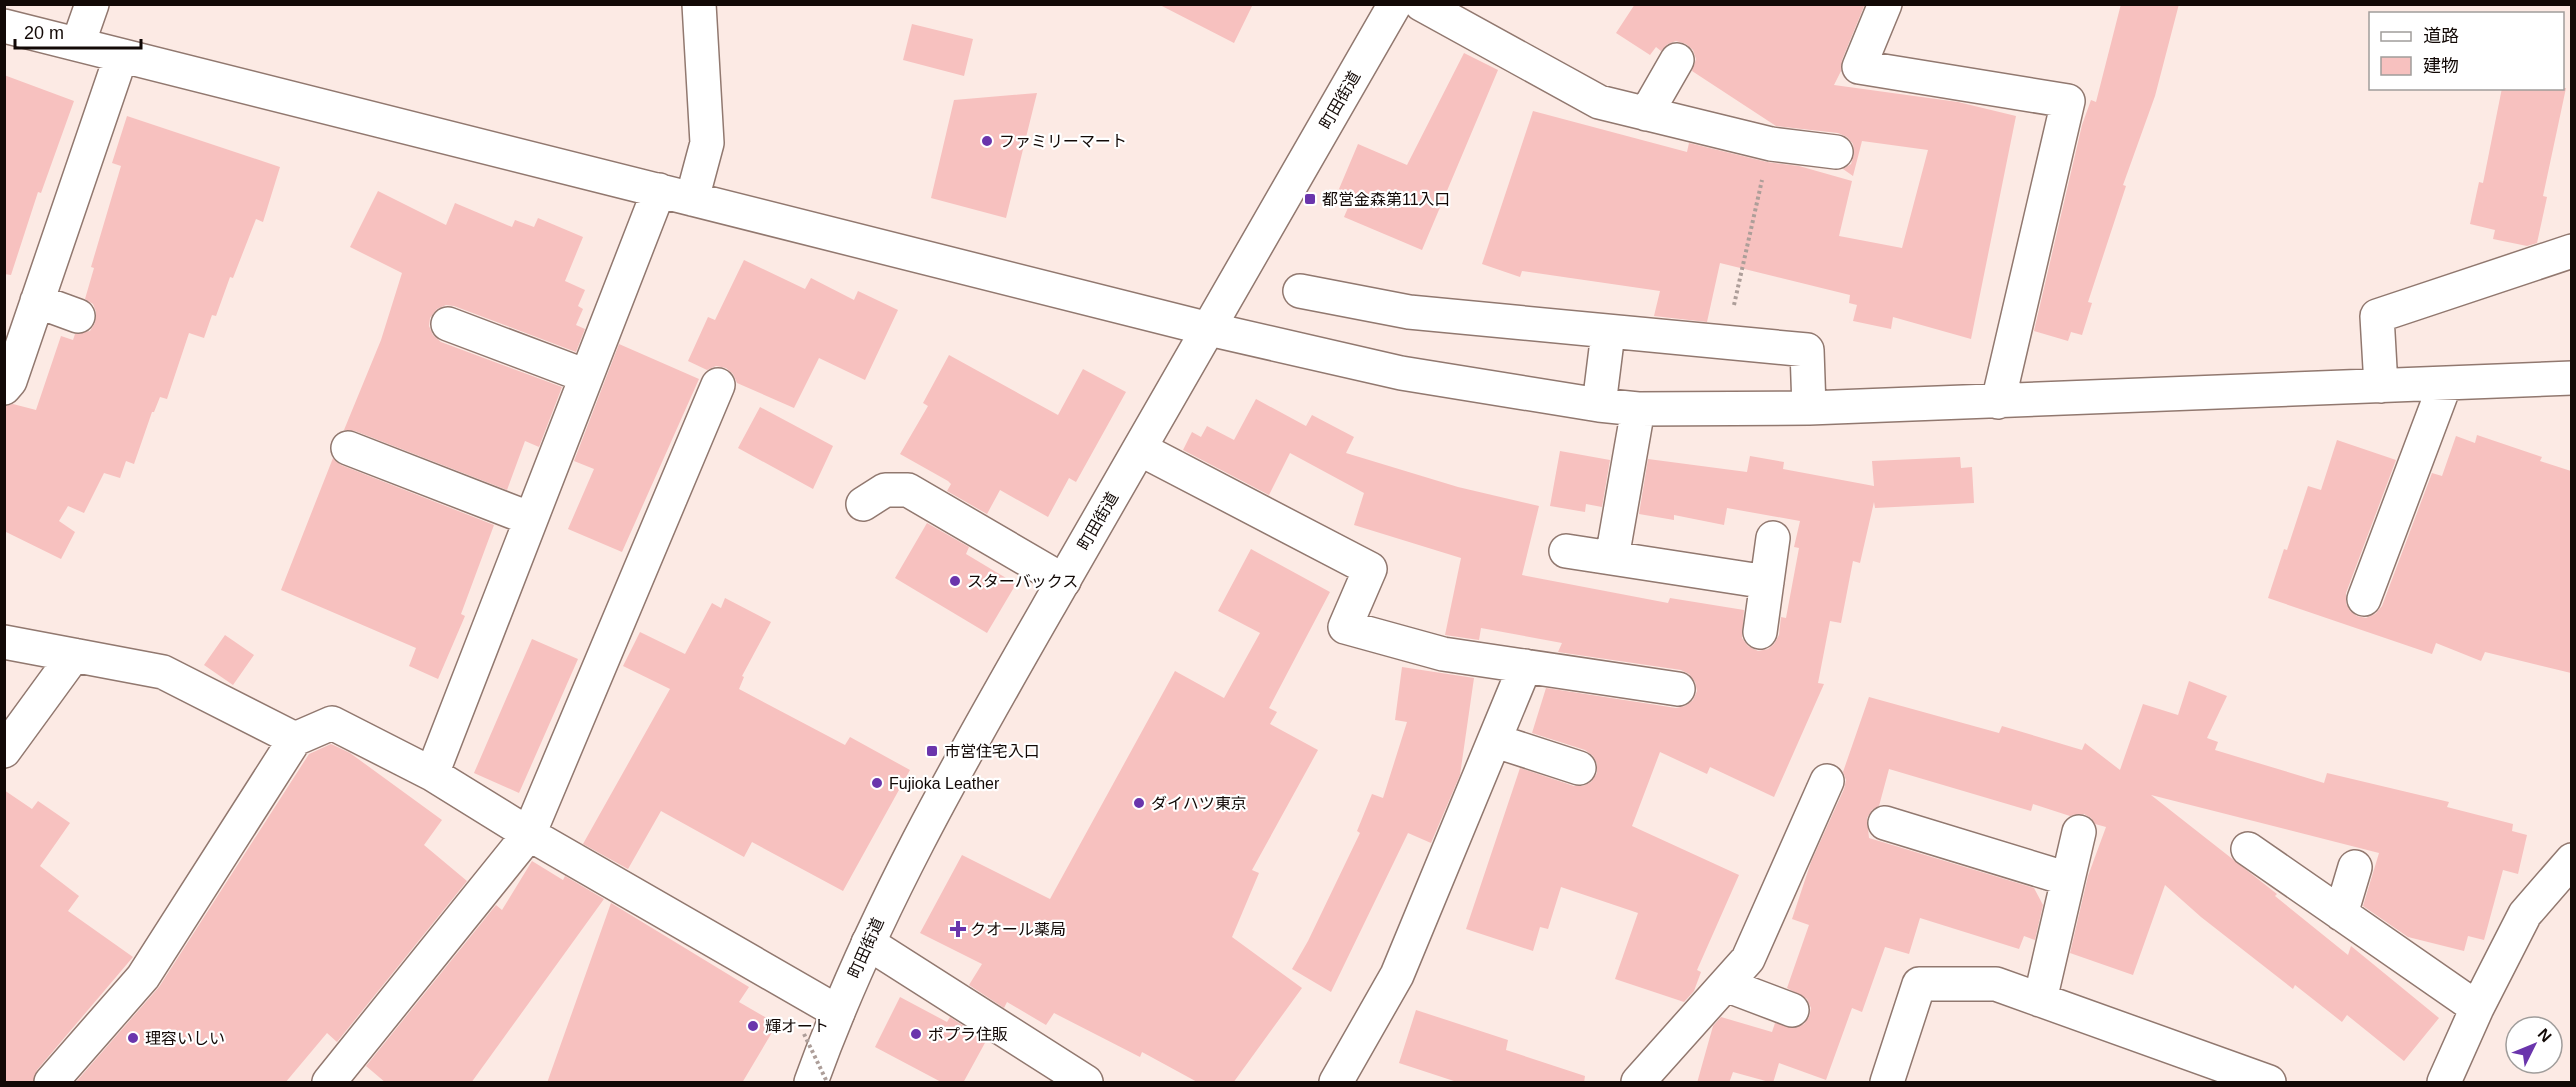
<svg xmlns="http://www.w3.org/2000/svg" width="2576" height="1087" font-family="Helvetica,'Noto Sans JP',sans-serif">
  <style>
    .building { fill: #f7c1bf }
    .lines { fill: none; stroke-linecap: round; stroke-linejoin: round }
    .minor-casing { stroke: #91786f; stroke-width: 36 }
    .major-casing { stroke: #91786f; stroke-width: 36 }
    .path { stroke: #ad9e99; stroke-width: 4; stroke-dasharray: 3 3; stroke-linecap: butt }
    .minor { stroke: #fff; stroke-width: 33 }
    .major { stroke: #fff; stroke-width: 33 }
    .path-bridge { stroke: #ad9e99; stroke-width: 4; stroke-dasharray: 3 3; stroke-linecap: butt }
    .poi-dot { fill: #6a35ac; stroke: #fff; stroke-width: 2 }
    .labels { text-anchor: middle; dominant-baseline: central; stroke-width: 4.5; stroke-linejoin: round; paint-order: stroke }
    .street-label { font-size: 16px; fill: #120906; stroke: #fff }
    .poi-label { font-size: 16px; fill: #120906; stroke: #fff; text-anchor: start }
  </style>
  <rect width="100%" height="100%" fill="#fceae4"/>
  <path class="building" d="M1158,4h95l-19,39z
    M1635,4h230l-23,56 -1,11 -7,14 124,17 58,14 -45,223 -78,-22 -2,12 -38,-8 4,-16 -8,-2 1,-8 -130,-32 -13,59 -53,-6 6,-25 -138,-20 -2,6 -38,-13 51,-153 154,41 2,-9 78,19 32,4 53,15 -13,55 63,12 26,-98 -66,-9 -9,35 -10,-7 8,-5 3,-9 -1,-11 -6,-7 -9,-4 -62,-7 -84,-55 4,-12 -3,-9 -7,-6 -10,-3 -8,3 -7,7 -5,-4 -6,8 -34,-22z
    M2121,4h58l-24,92 -32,89 3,1 -38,116 4,1 -10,32 -11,-3 -3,9 -34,-10 48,-206 9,-25 5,2z
    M912,24l61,15 -9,37 -61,-16z
    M1464,53l34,17 -76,180 -78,-33 9,-21 -14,-7 19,-45 49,21z
    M4,75l70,26 -33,92 -3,-1 -27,83 -7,-1z
    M2502,88h64l-23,108 4,1 -10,46 -10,3 -34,-7 2,-9 -25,-6 9,-42 4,1z
    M1037,93l-31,125 -75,-20 23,-98z
    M127,116l153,51 -17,55 -7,-3 -23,59 -3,-1 -14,39 -4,-1 -8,23 -15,-5 -22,66 -7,-2 -6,15h-2l-18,52 -8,-3 -6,17 -16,-5 -20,40 -16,-7 -9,15 16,11 -14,27 -57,-28v-125l9,-2 23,6 25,-74 12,4 2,-6 15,-3 5,-8 1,-11 -3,-8 -8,-5 9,-31 -3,-1 30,-101 -9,-3z
    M378,191l68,34 9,-22 57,24 3,-7 19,7 4,-9 45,19 -18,44 20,9 -7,16 5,3 -7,16 9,4 -9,23 -122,-46 -8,-1 -9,4 -7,9 -1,8 4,9 8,7 121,45 -23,60 -14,-6 -18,49 -152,-59 -11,-1 37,-90 21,-67 -52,-26z
    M744,260l61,29 6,-11 43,22 4,-9 40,19 -33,70 -46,-22 -25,50 -57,-25 -4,-9 -7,-6 -10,-2 -9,4 -19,-9 20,-44 7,3z
    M619,344l80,35 -77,173 -54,-23 26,-60 -20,-8z
    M949,355l109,60 25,-46 43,23 -50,90 -7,-4 -21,39 -48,-27 -13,24 -40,-23 4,-7 -3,-3 -48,-27 28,-48 -5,-3z
    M1256,399l50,27 6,-11 42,22 -8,16 112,34 81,19 -17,69 146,28 2,-5 74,12 -2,28 6,8 10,5 10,-2 6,-5 5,-9 2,-18 5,1 13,-70 -5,-1 6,-26 -73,-13 -3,17 -50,-10v5l-35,-6 9,-55 99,13 3,-16 34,6 -1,7 91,17 -2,-25 88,-4 1,11 11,-1 2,36 -99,5 -1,-6 -14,61 -7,-2 -12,62 -11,-2 -12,62 6,1 -50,113 -64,-30 -3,7 -47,-22 -28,74 107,49 -42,95 4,2 -7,19 -10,11 -69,-23 23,-66 -77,-26 -13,42 -8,-2 -7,24 -67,-22 54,-161 54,18h9l8,-4 6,-9v-9l-4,-8 -8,-6 -53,-17 14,-45 130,20 9,-2 8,-6 4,-9 -2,-9 -6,-8 -8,-4 -123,-18 4,-9 -81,-15 -2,12 -34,-5 16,-77 -107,-33 10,-32 -74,-40 -21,42 -86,-45 9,-18 9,5 6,-11 27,14z
    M760,407l73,39 -20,43 -75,-41z
    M2477,435l65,22 -2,4 31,10v202l-86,-21 -4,9 -45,-18 -4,11 -164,-56 16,-49 3,1 21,-64 13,4 16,-50 59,20 -50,133v10l4,8 7,5 9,2 9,-4 7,-8 50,-133 10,3 14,-40 19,7z
    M1560,451l50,9 -8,47 -16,-3 -1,8 -35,-6z
    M333,458l8,7 153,60 -33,89 4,2 -27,63 -29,-13 7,-18 -135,-58z
    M927,523l42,24 -3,7 50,30 -29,49 -92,-55z
    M1251,549l79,43 -61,116 8,4 -7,12 48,26 -66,120 7,3 -27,64 70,51 -69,95h-34l-57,-31 -2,5 -86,-44 -8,12 -39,-23 -3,6 -35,-23 13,-21 -62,-31 42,-78 88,44 125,-228 49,27 36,-65 -42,-22z
    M725,598l46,24 -29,54 2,1 -5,12 106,56 5,-8 60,33 -67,121 -91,-49 -8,15 -83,-46 -33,58 -45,-25 87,-155 -47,-23 17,-34 45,22 27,-51 9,5z
    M225,635l29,20 -21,30 -29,-20z
    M532,639l46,20 -59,134 -45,-20z
    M1402,667l72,11 -14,97 -29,68 -23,-10 -77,159 -39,-23 16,-28 52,-108 -3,-2 15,-37 11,4 24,-76 -12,-2z
    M2189,681l38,15 -20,42 11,4 -3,8 109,33 3,-10 122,29 -2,5 66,17 -1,7 15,4 -9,39 -15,-4 -19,70 -16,-4 -4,15 -56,-14 -45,-31 16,-53 -228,-58 126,99 -2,2 73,59 3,-9 88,72 -35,43 -57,-46 -5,7 -47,-37 -2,4 -92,-72 -36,-32 -32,90 -63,-22 18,-77 18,-49 -11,-3 -4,-6 -7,-4 -14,2 -37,-12 -2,7 -142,-42 -10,37 -7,4 -5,8 2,20 165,50 9,17 -8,35 -11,-4 -5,13 -99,-31 -11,36 -24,-7 -23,65 -10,-4 -26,72 -47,-17 -6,20 -40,-11 -4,11h-32l16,-57 8,-9 51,15 3,-9 21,5 8,-4 5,-7 2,-9 -4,-9 -20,-11 22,-63 -17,-6 19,-57 33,-73 2,-9 -3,-8 26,-75 130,36 3,-7 80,24 3,-7 35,27 23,-66 35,11z
    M331,744l19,9 92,67 -18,25 43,36 -130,161 -10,-9 -42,50h-210l84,-96 150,-233z
    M4,790l28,19 6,-8 32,22 -30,43 39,30 -11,15 65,46 -96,113 -4,13h-29z
    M532,861l31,19 2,-4 39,23 -133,184h-85l-20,-17 130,-161 6,5z
    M611,903l138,84 -10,15 38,22 -35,59h-195z
    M900,997l47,25 3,-5 36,24 -23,42h-20l-68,-36z
    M1416,1010l92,30 -2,10 79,26 -1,7h-124l-61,-20z"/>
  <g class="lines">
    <defs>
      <path id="minor" d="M1421,4l178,98 172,42 65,8
        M1885,4l-26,63 209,34 -70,301
        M4,26l1205,303 192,44 198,32 39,4 171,-1 763,-30
        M78,44l14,-40
        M1646,114l31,-54
        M692,199l15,-56 -8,-139
        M1300,291l109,21 398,38 2,58
        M37,301l41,15
        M448,324l138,52
        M2381,386l-4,-70 195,-65
        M4,388l6,-7 111,-325
        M1599,405l9,-72
        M348,448l183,71
        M1140,449l230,120 -25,58 98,27 235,35
        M863,504l22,-14h23l156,91
        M1566,551l201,31
        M1612,558l26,-149
        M2364,599l81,-215
        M1760,632l13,-94
        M4,642l159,30 132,67 37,-16 100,51 97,60 309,178
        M1496,741l83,27
        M4,751l70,-96
        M432,774l227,-584
        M1885,823l183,56
        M2248,849l229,159
        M2341,914l14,-47
        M868,943l218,139
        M1726,985l66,25
        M2040,1000l39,-168
        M51,1082l92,-105 152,-238
        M329,1082l200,-248 189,-449
        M1336,1082l61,-107 128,-309
        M1638,1082l110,-123 79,-178
        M1887,1082l32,-98h77l273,98
        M2444,1082l33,-74 48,-94 47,-54"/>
      <path id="major" d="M811,1082c65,-180 163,-345 258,-511 109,-189 217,-378 326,-567"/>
    </defs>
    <use href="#minor" class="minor-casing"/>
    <use href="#major" class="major-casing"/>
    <path class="path" d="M1734,305l28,-125"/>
    <use href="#minor" class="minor"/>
    <use href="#major" class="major"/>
    <path class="path-bridge" d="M804,1034l23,48"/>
  </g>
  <g class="poi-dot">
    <circle cx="987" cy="141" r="6"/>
    <rect x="1304" y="193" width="12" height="12" rx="3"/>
    <circle cx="955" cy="581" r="6"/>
    <rect x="926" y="745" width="12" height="12" rx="3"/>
    <circle cx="877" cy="783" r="6"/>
    <circle cx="1139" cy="803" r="6"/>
    <path d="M955 920h6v6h6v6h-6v6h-6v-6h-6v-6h6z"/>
    <circle cx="753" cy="1026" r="6"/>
    <circle cx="916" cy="1034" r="6"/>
    <circle cx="133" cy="1038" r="6"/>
  </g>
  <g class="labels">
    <g class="street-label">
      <text transform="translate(1340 100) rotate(-60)">町田街道</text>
      <text transform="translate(1098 521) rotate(-60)">町田街道</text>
      <text transform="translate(866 948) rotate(-66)">町田街道</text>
    </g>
    <g class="poi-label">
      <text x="999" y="141">ファミリーマート</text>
      <text x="1322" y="199">都営金森第11入口</text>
      <text x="967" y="581">スターバックス</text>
      <text x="944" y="751">市営住宅入口</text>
      <text x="889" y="783">Fujioka Leather</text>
      <text x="1151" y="803">ダイハツ東京</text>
      <text x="970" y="929">クオール薬局</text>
      <text x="765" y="1026">輝オート</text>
      <text x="928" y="1034">ポプラ住販</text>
      <text x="145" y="1038">理容いしい</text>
    </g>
  </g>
  <rect width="2576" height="1087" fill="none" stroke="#120906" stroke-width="12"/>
  <rect x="2369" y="12" width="195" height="78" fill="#ffffff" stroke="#a09d9b" stroke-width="1.5"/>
  <rect x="2381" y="32" width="30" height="9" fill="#ffffff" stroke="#a09d9b" stroke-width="1.5"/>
  <text x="2423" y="42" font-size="18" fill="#120906">道路</text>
  <rect x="2381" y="57" width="30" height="18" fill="#f7c1bf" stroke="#a09d9b" stroke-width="1.5"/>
  <text x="2423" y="72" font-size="18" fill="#120906">建物</text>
  <g transform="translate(2534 1045) rotate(47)"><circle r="28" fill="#ffffff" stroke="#a09d9b" stroke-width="1.5"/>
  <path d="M0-4.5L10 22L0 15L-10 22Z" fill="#6a35ac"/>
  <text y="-9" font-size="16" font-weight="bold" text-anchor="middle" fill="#120906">N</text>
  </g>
  <path d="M15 39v9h126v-9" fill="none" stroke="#120906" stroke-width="3"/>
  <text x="24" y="39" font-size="18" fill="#120906" stroke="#ffffff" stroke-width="4.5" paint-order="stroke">20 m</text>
</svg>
